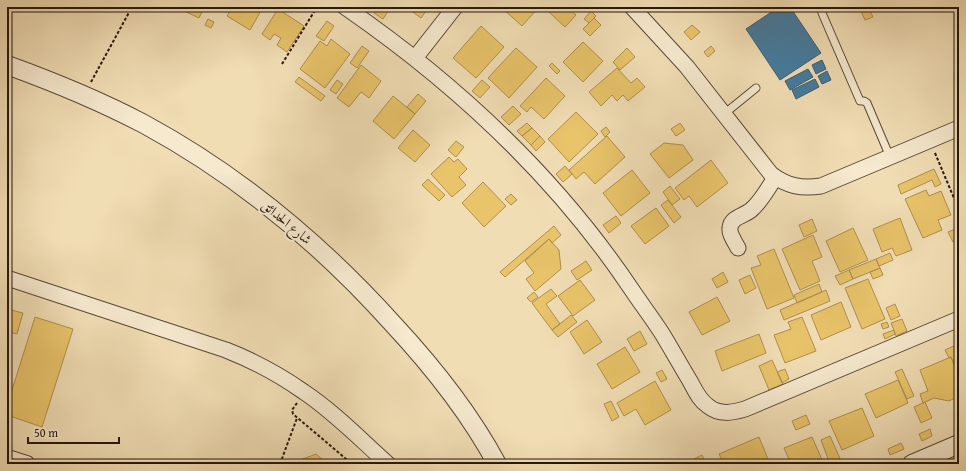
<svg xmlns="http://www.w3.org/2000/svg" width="966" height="471" font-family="'Gentium Book Plus',Amiri,serif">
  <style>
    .homes { fill: #e9c46a; stroke: #ae904e }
    .public { fill: #457b9d; stroke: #3b5d72 }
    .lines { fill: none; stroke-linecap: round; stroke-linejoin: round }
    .service-casing { stroke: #574836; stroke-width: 9 }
    .minor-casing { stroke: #574836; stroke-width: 17 }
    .tertiary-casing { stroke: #574836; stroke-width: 20 }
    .path { stroke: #24170c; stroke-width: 2; stroke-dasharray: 3 2; stroke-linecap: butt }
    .service { stroke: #f6e9ce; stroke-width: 7 }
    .minor { stroke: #f6e9ce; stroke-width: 15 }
    .tertiary { stroke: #f6e9ce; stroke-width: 18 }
    .labels { text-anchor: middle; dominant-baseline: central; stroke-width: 4; stroke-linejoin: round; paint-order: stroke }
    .street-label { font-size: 14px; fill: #24170c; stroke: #f6e9ce }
  </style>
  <rect width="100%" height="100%" fill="#f1ddb4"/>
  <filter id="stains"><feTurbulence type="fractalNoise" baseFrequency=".005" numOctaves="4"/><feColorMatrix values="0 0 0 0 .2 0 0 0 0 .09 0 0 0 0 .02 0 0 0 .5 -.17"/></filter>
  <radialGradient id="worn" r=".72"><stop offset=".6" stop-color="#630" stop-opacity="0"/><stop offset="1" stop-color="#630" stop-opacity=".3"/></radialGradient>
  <path class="homes" d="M176,7h15l11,5 -3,6z
    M200,7h11l-3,5z
    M232,7h31l-13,23 -23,-14z
    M378,7h13l-8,12 -9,-6z
    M406,7h23l-8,11z
    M502,7h37l-17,19 -20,-18z
    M553,7h14l9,8 -11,12 -16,-15z
    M859,7h9l5,10 -8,3z
    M278,9l26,17 -17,26 -10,-7 4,-7 -7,-4 -4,6 -8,-6z
    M591,11l5,5 -7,7 -5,-4z
    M594,18l7,7 -11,11 -7,-7z
    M208,19l6,3 -3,6 -6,-3z
    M327,21l7,5 -10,15 -8,-5z
    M692,25l8,7 -9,8 -7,-8z
    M481,26l23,21 -28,31 -23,-20z
    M331,39l19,15 -25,34 -25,-19 20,-28 7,5z
    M583,42l20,19 -20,21 -20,-20z
    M362,46l7,5 -12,17 -7,-5z
    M711,46l4,5 -7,6 -4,-5z
    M516,48l21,19 -28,31 -21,-20z
    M627,48l8,9 -15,13 -7,-8z
    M552,63l8,8 -3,3 -8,-8z
    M361,65l20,16 -12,17 -8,-6 -12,15 -12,-9z
    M617,68l14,15 6,-5 8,9 -17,14 -5,-6 -6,6 -5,-6 -11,11 -12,-14z
    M299,77l26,19 -4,5 -26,-19z
    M546,78l19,18 -21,23 -13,-12 -4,5 -7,-6z
    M337,80l6,4 -7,10 -6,-4z
    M482,80l8,7 -10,11 -8,-7z
    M418,94l8,7 -11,13 -8,-7z
    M393,96l22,18 -21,25 -21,-18z
    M513,106l8,8 -12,11 -8,-8z
    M576,112l22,22 -29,28 -21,-23z
    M527,123l5,5 -10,8 -5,-5z
    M680,123l5,7 -9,6 -5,-7z
    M606,127l4,5 -5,5 -4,-6z
    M532,128l8,8 -9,9 -9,-9z
    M413,130l17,15 -15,17 -17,-14z
    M540,136l5,6 -9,9 -5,-6z
    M607,136l18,21 -30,27 -11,-12 -8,7 -7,-9z
    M456,141l8,6 -8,10 -8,-7z
    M664,143l19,2 10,15 -24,18 -19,-24z
    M449,157l5,5 4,-3 9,10 -8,8 7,8 -14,12 -21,-23z
    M711,160l17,23 -31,24 -8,-11 -5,4 -9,-12z
    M565,166l7,8 -9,8 -7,-8z
    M934,169l7,15 -6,3 -3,-7 -31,14 -3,-9z
    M632,170l18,23 -29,23 -18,-23z
    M428,179l17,16 -6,6 -17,-16z
    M483,182l23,24 -22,21 -22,-24z
    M670,186l10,13 -8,6 -9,-13z
    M926,190l3,6 12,-5 10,24 -13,5 4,10 -19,8 -18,-39z
    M511,194l6,6 -6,5 -6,-6z
    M668,200l13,17 -7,6 -13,-18z
    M656,208l13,18 -24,18 -14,-18z
    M616,216l5,7 -12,10 -6,-8z
    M900,218l12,32 -16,6 -4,-8 -10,4 -9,-23z
    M812,219l5,12 -13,6 -5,-12z
    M554,226l7,9 -9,8 -3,-4 -44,38 -5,-5z
    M853,228l15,32 -28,12 -14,-31z
    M958,228l1,11 -6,3 -5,-10z
    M813,235l9,22 -10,4 8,20 -20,9 -18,-41z
    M549,239l10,11 2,19 -26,22 -9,-12 8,-6 -9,-12z
    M774,249l20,49 -27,11 -16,-41 10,-3 -4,-9z
    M890,253l3,7 -14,6 -3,-7z
    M876,259l4,9 -27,11 -4,-9z
    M586,261l6,9 -15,10 -6,-9z
    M880,268l3,7 -10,4 -3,-7z
    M849,270l4,9 -13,6 -5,-9z
    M723,272l5,10 -11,6 -5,-9z
    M750,275l6,13 -11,6 -6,-14z
    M868,279l17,40 -23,10 -17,-41z
    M580,280l15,20 -22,16 -15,-20z
    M819,284l3,8 -25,11 -3,-8z
    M551,289l6,7 -11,8 14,20 -8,6 -20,-27z
    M826,290l4,11 -46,19 -4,-10z
    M534,292l4,5 -7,5 -4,-4z
    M717,297l13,24 -28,14 -13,-23z
    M841,302l10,25 -30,13 -10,-25z
    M895,304l5,12 -9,4 -5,-12z
    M7,309l16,4 -6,21 -9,-2 -1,4z
    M571,315l6,7 -19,15 -6,-7z
    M35,317l38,12 -31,98 -35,-12v-9z
    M802,317l14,34 -31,12 -11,-28 17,-6 -3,-7z
    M902,319l5,12 -11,5 -5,-13z
    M587,320l15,22 -18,12 -14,-22z
    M887,322l2,5 -6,2 -2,-5z
    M894,330l1,4 -10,5 -2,-5z
    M640,331l7,13 -13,7 -7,-12z
    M759,334l7,19 -44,18 -7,-20z
    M956,345l3,6v25l-8,-19 -2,1 -4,-8z
    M625,347l15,25 -28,17 -15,-25z
    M951,357l8,19v20l-10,5 -15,-3 -11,5 -3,-9 8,-3 -8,-21z
    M772,360l11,24 -14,6 -10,-24z
    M785,369l4,10 -7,4 -5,-11z
    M902,369l12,27 -7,3 -12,-27z
    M662,370l5,9 -6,3 -5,-9z
    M898,380l10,23 -32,15 -11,-24z
    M655,381l16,29 -26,15 -9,-16 -12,7 -7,-13z
    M611,401l8,16 -7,4 -8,-17z
    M925,402l7,16 -11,5 -7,-16z
    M862,408l12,28 -32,14 -13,-29z
    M806,415l4,9 -14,6 -4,-9z
    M930,429l2,7 -10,5 -3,-7z
    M830,436l11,25 -9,3h-2l-9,-24z
    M759,437l11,27h-46l-5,-10z
    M812,437l11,25 -3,2h-29l-7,-16z
    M901,443l3,6 -14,6 -2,-6z
    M316,454l12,10h-30l2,-4z
    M702,455l4,9h-10l-2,-5z
    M7,460l13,4h-13z"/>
  <path class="public" d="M779,7h11l31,46 -41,27 -34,-51z
    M822,60l4,9 -10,5 -4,-9z
    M808,69l5,8 -23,13 -5,-9z
    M827,71l4,9 -9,4 -4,-8z
    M815,79l4,8 -23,12 -4,-9z"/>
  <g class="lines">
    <defs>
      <path id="service" d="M822,13l38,88h4l3,2 23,54
        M724,114l32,-26
        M7,453l22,7 3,4"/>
      <path id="minor" d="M345,7c110,76 212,171 287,283 10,15 21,29 31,45 9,15 18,31 27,46 5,9 9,19 18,25 11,9 24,7 37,3l214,-90
        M632,7l55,60 84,107c16,12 30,15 50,12l138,-58
        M415,58l40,-51
        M738,248c-3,-6 -9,-14 -8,-20 1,-11 14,-12 21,-18 10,-8 17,-22 24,-32
        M7,278l219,72c28,11 54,25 78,42 30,20 57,48 84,72"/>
      <path id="tertiary" d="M7,65c47,17 93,36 137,59 94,51 178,121 249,200 40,43 76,88 104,140
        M912,464l47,-20"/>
    </defs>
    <use href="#service" class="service-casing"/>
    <use href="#minor" class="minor-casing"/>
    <use href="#tertiary" class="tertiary-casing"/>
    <path class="path" d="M282,64l35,-57
      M91,82l41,-75
      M935,153l24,57
      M297,403l-5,7 1,4 59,50
      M280,464l17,-46"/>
    <use href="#service" class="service"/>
    <use href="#minor" class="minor"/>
    <use href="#tertiary" class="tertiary"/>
  </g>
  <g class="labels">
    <g class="street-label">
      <text transform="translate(287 222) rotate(40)">شارع الحدائق</text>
    </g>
  </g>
  <rect width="966" height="471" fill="none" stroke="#f1ddb4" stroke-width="24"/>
  <rect x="8" y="8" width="950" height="455" fill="none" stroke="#24170c" stroke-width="2"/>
  <rect x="12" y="12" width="942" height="447" fill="none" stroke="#24170c"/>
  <path d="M28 437v6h91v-6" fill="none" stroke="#24170c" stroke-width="2"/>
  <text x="34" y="437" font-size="12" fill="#24170c" stroke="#f6e9ce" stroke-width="3" paint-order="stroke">50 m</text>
  <rect width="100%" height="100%" filter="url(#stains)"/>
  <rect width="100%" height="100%" fill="url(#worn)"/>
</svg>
